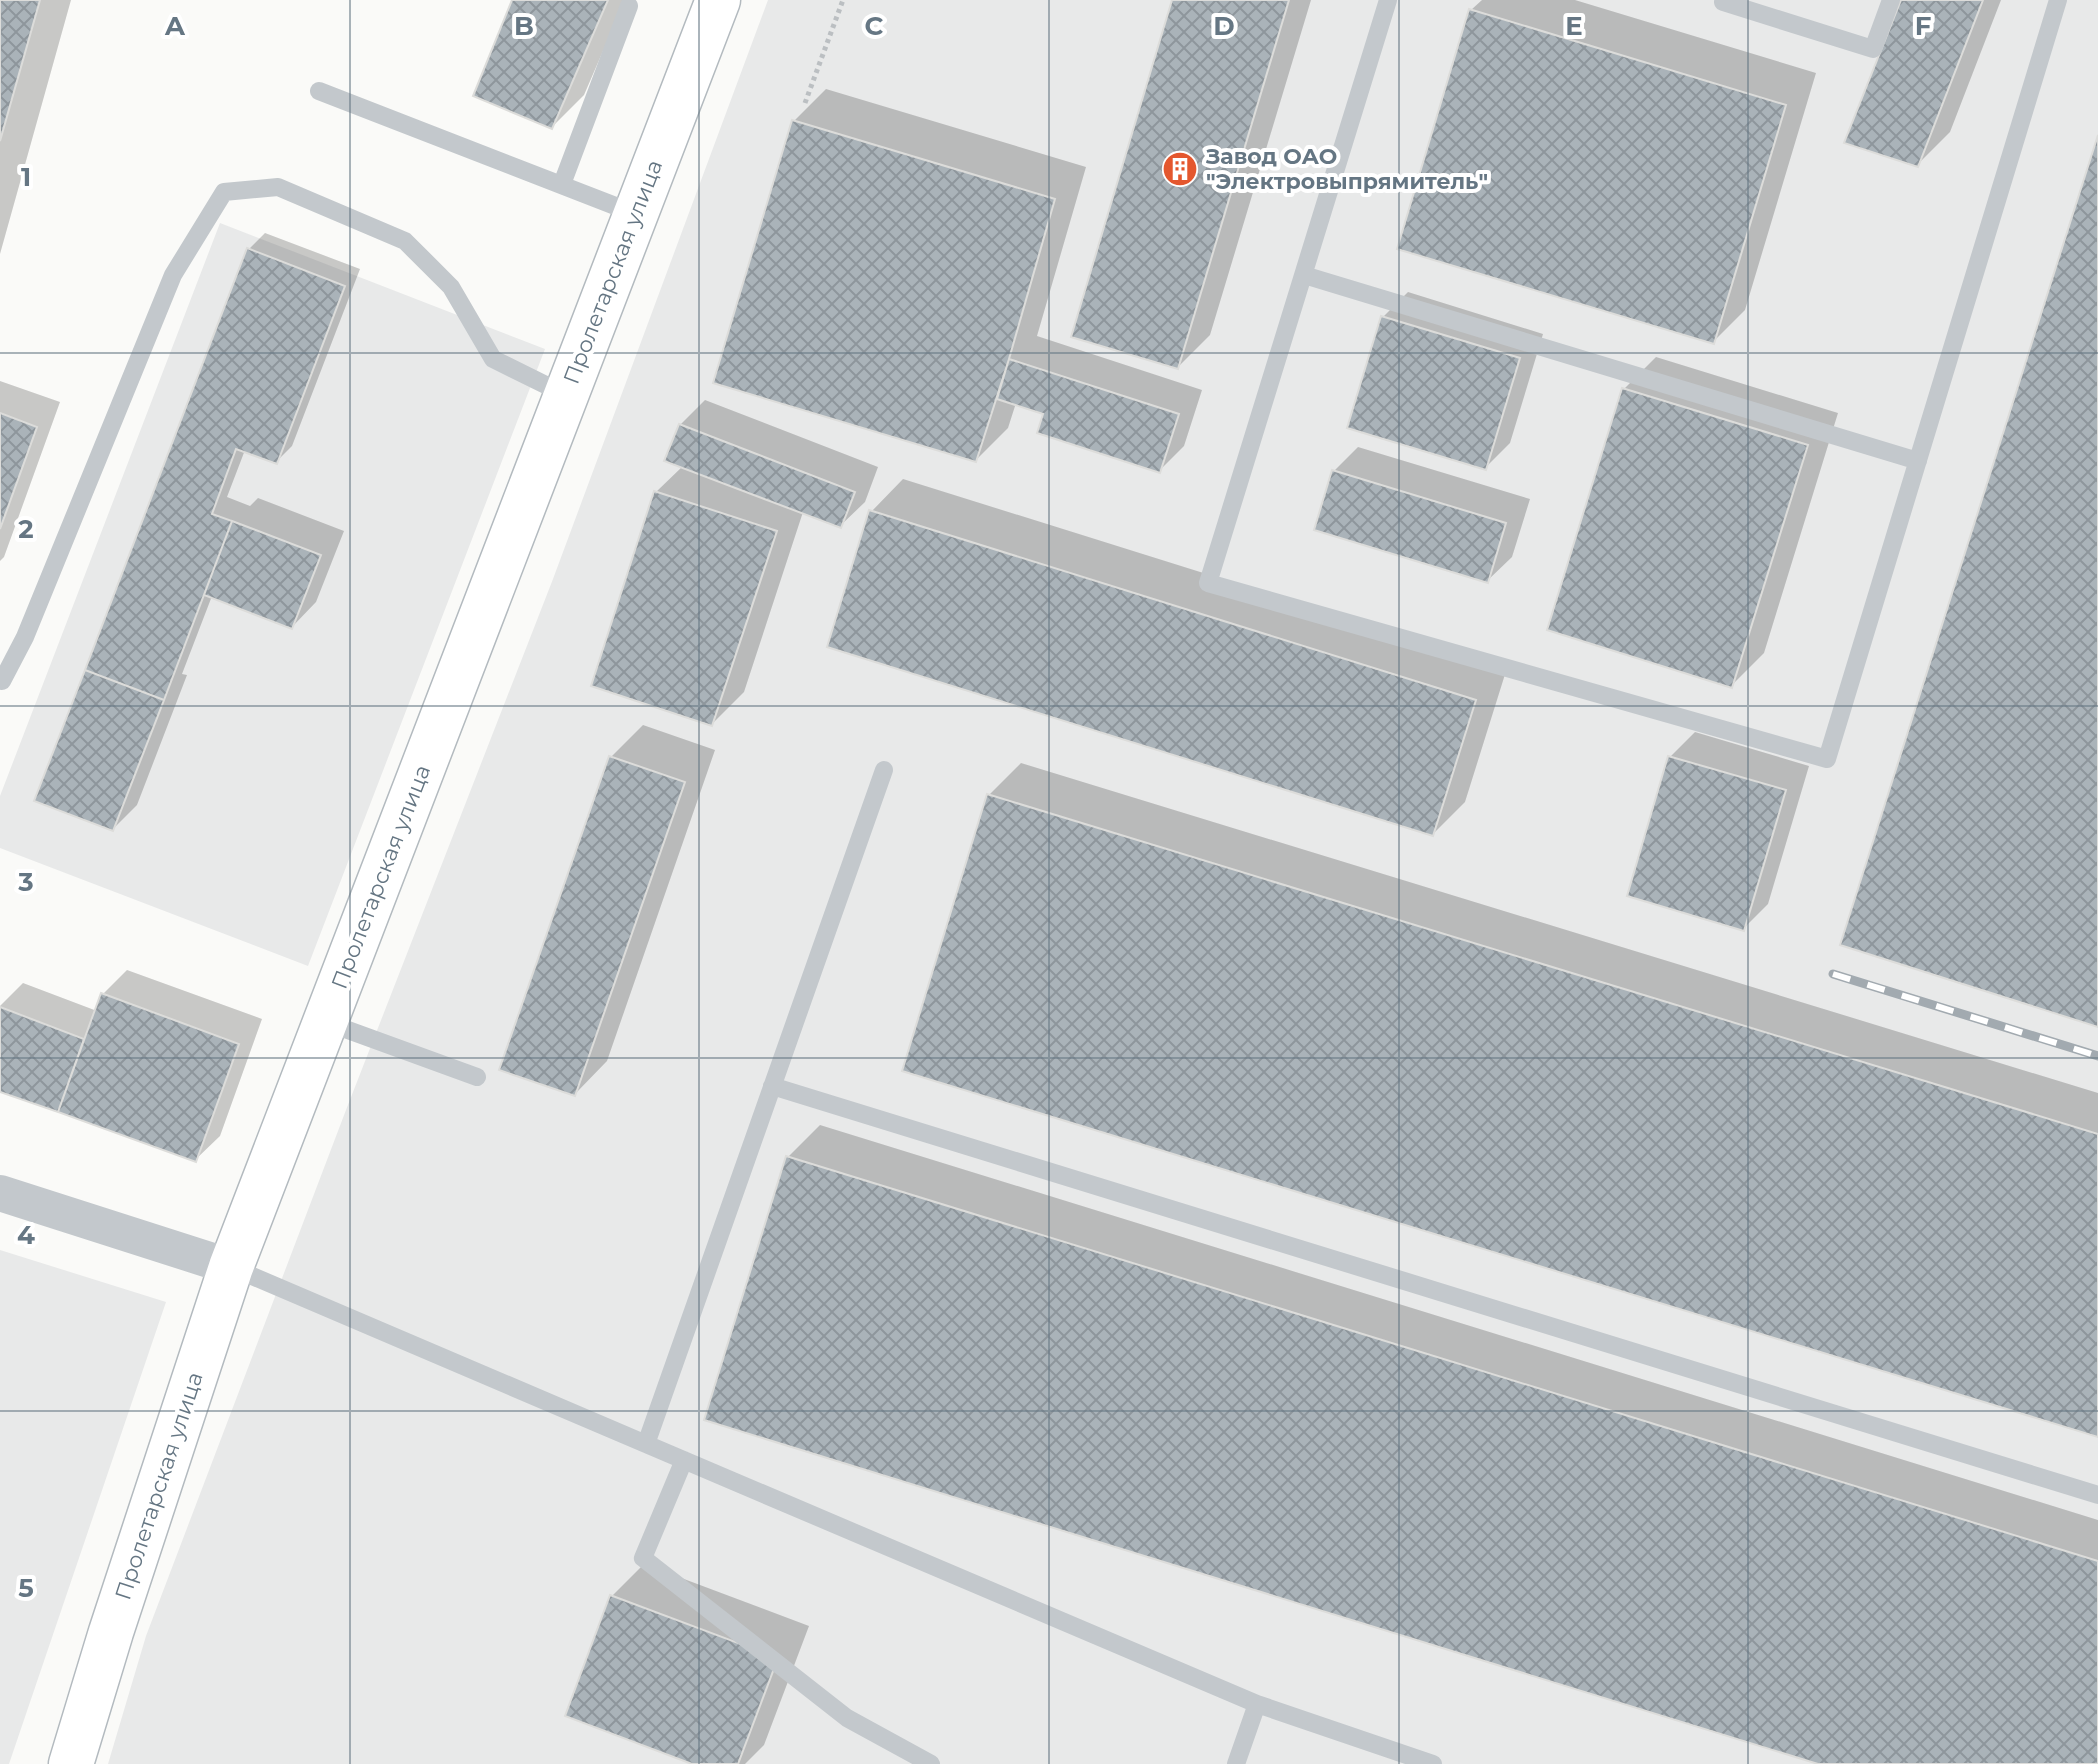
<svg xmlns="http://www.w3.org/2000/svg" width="2098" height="1764" font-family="Montserrat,sans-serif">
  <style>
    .built { fill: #e8e9e9 }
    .shadow { fill: #0003 }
    .building { fill: url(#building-cross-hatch); stroke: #dcdcda; stroke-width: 2 }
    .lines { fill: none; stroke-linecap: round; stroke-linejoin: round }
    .secondary-casing { stroke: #b3babf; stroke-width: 47 }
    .path { stroke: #bbbfc2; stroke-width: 5; stroke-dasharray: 4 4; stroke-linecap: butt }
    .lane { stroke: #c3c8cc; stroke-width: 18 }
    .street { stroke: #c3c8cc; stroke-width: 36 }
    .secondary { stroke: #fff; stroke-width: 44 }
    .rail-casing { stroke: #a2aab0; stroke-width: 9 }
    .rail { stroke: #fff; stroke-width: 6; stroke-dasharray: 18; stroke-linecap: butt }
    .grid { fill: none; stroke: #657683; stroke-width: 2; stroke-opacity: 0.55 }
    .labels { text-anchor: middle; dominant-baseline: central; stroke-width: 8; stroke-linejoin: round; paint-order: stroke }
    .poi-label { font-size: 22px; font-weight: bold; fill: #657683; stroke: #fff; text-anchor: start }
    .street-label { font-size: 22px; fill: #657683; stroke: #fff }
    .grid-label { font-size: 26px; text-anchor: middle; font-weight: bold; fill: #657683; stroke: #fff; stroke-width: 8; stroke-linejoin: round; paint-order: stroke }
  </style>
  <defs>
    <pattern id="building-cross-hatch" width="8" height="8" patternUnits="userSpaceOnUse" patternTransform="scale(2)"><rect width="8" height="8" fill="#aab3b9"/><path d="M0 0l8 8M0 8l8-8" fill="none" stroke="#8e969c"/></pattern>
  </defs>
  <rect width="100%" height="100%" fill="#fafaf8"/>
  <path class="built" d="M768,0h1330v1764h-1990l38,-128 200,-526 207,-531z
    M220,223l325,126 -237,617 -308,-118v-52z
    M0,1250l166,52 -157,462h-9z"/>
  <path class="shadow" d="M0,0h71l-71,254z
    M516,0h109l-41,95 -32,32z
    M1174,0h137l-101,335 -32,32z
    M1482,0h93l241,73 -71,237 -32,32 -242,-332z
    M1903,0h98l-51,132 -32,32z
    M826,89l260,78 -49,169 165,54 -18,56 -24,24 -114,-58 -30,-9 -8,25 -32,32 -182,-339z
    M265,233l95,36 -68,177 -16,16 -31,-12 -18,47 23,9 8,-8 86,33 -28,71 -24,25 -80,-31 -30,78 5,1 -50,130 -24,24 136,-580z
    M1408,292l135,42 -33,109 -25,25 -102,-151z
    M1656,357l182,56 -74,240 -32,32 -108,-296z
    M0,381l60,21 -56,155 -4,4z
    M705,400l173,67 -13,35 -25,24 -37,-14 -59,180 -32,32 -56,-232 27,-26 -3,-41z
    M1358,447l172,52 -18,58 -25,24 -153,-110z
    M903,479l604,189 -42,134 -32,32 -562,-322z
    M643,725l72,25 -108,311 -32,33 36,-337z
    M1695,732l114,34 -41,138 -24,24 -74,-171z
    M1021,763l1077,330v342l-1110,-639z
    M127,970l135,49 -42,117 -25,24 -195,-69v-85l23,-23 74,28 6,-17z
    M820,1125l1278,395v244h-273l-1037,-607z
    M644,1564l165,62 -45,119 -19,19h-47l-86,-168z"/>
  <path class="building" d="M0,0h40l-40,141z
    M512,0h96l-56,129 -79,-33z
    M1172,0h117l-111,369 -107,-32z
    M1901,0h82l-65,167 -74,-24z
    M1469,9l317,96 -72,239 -317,-95z
    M792,120l263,79 -46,160 -33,103 -263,-79z
    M2098,135v892l-258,-82z
    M247,248l98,38 -68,178 -41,-15 -24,65 20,7 -68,179 -79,-30z
    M1381,316l139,42 -34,112 -139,-42z
    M1009,359l170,55 -19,59 -123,-40 6,-19 -46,-15z
    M1622,388l186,57 -76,243 -185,-58z
    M0,413l37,14 -37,102z
    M679,424l176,68 -14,36 -177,-67z
    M1332,470l174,53 -18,60 -174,-53z
    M654,491l123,40 -65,195 -121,-40z
    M869,510l607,190 -43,136 -606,-189z
    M232,521l89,34 -29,74 -88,-34z
    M85,670l79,30 -51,131 -79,-30z
    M609,756l76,26 -110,314 -76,-26z
    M1668,756l118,34 -42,141 -117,-35z
    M987,794l1111,340v303l-1196,-366z
    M101,993l138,51 -43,118 -138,-50z
    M0,1007l84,32 -26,73 -58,-20z
    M786,1156l1312,405v203h-280l-1114,-344z
    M610,1595l168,63 -40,106h-46l-127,-48z"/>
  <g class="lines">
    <defs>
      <path id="secondary" d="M71,1764l40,-132 120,-365 487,-1267"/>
    </defs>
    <use href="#secondary" class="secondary-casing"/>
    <path class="path" d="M805,103l38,-103"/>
    <path class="lane" d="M1388,0l-180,583 619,176 231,-759
      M1723,2l150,47 18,-49
      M319,91l317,123
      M562,184l67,-178
      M1304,275l614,186
      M0,680l2,1 23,-44 148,-362 51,-83 54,-5 127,54 46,46 42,72 73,36
      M884,770l-238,674 611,260 176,60
      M326,1022l151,55
      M772,1086l1326,409
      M231,1267l415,177
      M684,1460l-41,98 204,160 84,46
      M1236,1764l21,-60"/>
    <path class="street" d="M0,1193l231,74"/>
    <use href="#secondary" class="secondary"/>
    <defs>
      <path id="rail" d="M1833,974l265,82"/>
    </defs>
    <use href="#rail" class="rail-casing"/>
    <use href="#rail" class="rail"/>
  </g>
  <path class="grid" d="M350,0v1764M699,0v1764M1049,0v1764M1399,0v1764M1748,0v1764M0,353h2098M0,706h2098M0,1058h2098M0,1411h2098"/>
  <defs>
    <symbol id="building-disc" viewBox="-11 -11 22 22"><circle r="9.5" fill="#e4572e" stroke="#fff"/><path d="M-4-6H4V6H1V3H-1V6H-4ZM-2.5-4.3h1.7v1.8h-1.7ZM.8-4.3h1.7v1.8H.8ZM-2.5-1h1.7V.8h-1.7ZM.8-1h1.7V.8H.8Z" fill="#fff"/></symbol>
  </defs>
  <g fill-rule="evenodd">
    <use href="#building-disc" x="1160" y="149" width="40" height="40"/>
  </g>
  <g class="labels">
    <g class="poi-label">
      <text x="1206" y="156">Завод ОАО<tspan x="1206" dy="25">"Электровыпрямитель"</tspan></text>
    </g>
    <g class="street-label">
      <text transform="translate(613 272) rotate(-69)">Пролетарская улица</text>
      <text transform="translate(381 877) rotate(-69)">Пролетарская улица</text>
      <text transform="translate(159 1486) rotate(-72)">Пролетарская улица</text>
    </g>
  </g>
  <g class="grid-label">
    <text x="175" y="35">A</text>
    <text x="524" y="35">B</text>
    <text x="874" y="35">C</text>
    <text x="1224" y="35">D</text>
    <text x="1574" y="35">E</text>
    <text x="1923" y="35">F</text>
    <text x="26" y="186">1</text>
    <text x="26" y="538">2</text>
    <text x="26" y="891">3</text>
    <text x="26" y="1244">4</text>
    <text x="26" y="1597">5</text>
  </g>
</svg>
